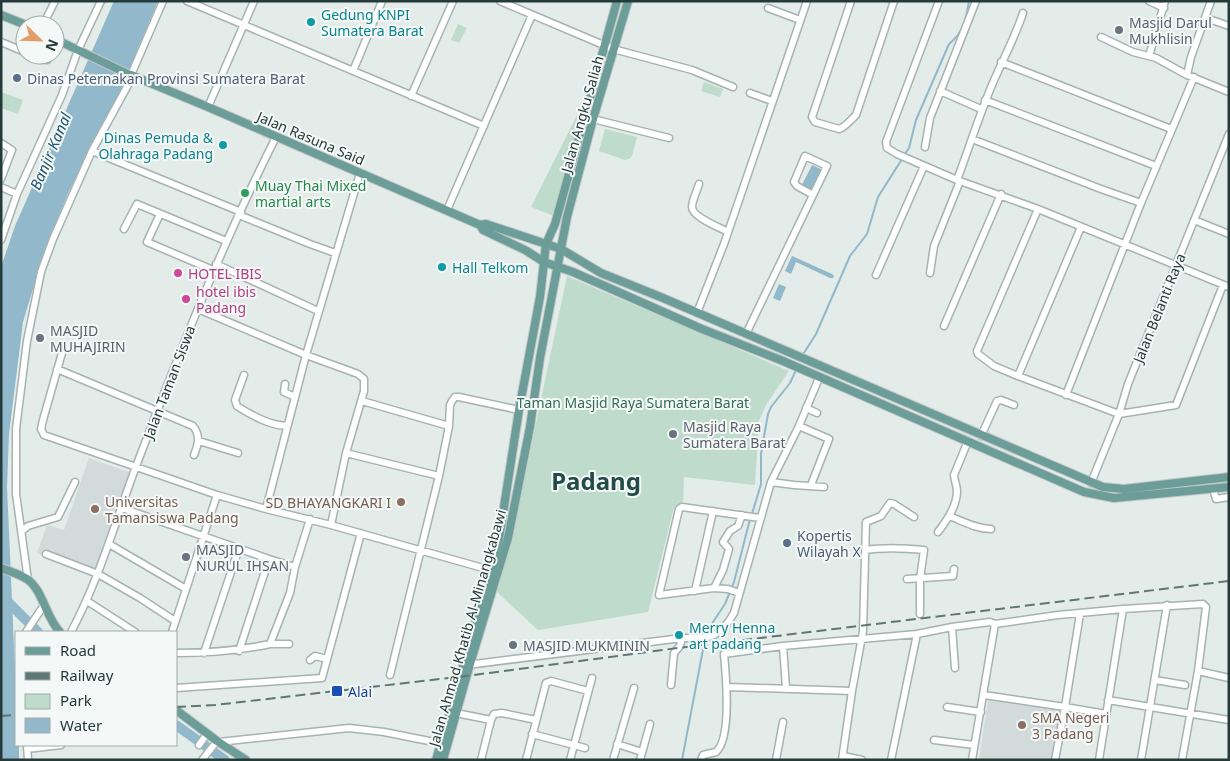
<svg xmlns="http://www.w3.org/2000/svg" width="1230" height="761" font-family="'Noto Sans',sans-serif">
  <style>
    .built { fill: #d2dbd9 }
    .green { fill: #bedbcb }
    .water { fill: #91b8cb }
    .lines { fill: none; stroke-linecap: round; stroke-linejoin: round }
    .stream { stroke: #91b8cb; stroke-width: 2 }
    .river { stroke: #91b8cb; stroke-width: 10 }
    .minor-casing { stroke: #a6b3b1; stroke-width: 9 }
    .major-casing { stroke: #c2c8c8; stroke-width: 10 }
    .minor { stroke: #fff; stroke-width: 6 }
    .major { stroke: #6c9d99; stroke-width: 8 }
    .rail { stroke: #5f7774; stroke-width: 2; stroke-dasharray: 10 5; stroke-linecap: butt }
    .culture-dot { fill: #0f9aa8; stroke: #f4f8f7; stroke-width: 2 }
    .worship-dot { fill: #6b7280; stroke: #f4f8f7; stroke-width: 2 }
    .service-dot { fill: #5c6f8a; stroke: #f4f8f7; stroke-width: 2 }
    .leisure-dot { fill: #2e9e5b; stroke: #f4f8f7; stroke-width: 2 }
    .hotel-dot { fill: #d1479c; stroke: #f4f8f7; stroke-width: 2 }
    .education-dot { fill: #8d6e63; stroke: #f4f8f7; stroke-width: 2 }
    .transit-dot { fill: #1a4fb4; stroke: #f4f8f7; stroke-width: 2 }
    .labels { text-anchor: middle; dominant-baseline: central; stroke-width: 4; stroke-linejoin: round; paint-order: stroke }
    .culture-label { font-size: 14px; fill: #0d838f; stroke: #f4f8f7; text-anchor: start }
    .worship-label { font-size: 14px; fill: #5b616d; stroke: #f4f8f7; text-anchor: start }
    .service-label { font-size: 14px; fill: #4e5e75; stroke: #f4f8f7; text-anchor: start }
    .street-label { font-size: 14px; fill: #253b39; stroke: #f4f8f7 }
    .leisure-label { font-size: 14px; fill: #27864d; stroke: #f4f8f7; text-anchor: start }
    .hotel-label { font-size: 14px; fill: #b23c85; stroke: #f4f8f7; text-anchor: start }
    .park-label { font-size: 14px; fill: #336e54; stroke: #f4f8f7 }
    .education-label { font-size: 14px; fill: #785e54; stroke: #f4f8f7; text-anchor: start }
    .transit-label { font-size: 14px; fill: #164399; stroke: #f4f8f7; text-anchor: start }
    .water-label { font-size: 15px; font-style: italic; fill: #245772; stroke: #f4f8f7 }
    .town-label { font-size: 24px; font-weight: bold; fill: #224c49; stroke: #f4f8f7 }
  </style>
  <rect width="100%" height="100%" fill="#e3ece9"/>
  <path class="built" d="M89,458l42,15 -36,99 -58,-19 10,-28 17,5z
    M988,700l75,10 -8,50h-76z"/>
  <path class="green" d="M458,24l9,4 -8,15 -8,-3z
    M704,82l19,7 -3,8 -19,-6z
    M1,92l22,8 -5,14 -17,-6z
    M586,97l-32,119 -23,-9z
    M605,129l32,8 -5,19 -3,3 -4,1 -26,-9z
    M567,276l222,95 -23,34 -7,16 -4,64 -71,-8 -1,25 -9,5 -26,105 -110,18 -41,-38 14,-50z"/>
  <path class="water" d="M114,1h44l-39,93 -50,97 -24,58 -22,73 -14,112 -2,53 9,205v53h3v15h-18v-493l14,-41z
    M812,165l13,6 -10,20 -13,-6z
    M792,256l40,18 2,2 -1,2h-3l-34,-16 -5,12 -6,-3z
    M779,284l7,3 -6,14 -7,-3z"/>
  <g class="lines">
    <path class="stream" d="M904,155l5,-7 7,-28 33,-76c15,-12 17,-24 20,-43
      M802,356l14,-22 34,-78 17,-22 11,-37 24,-38
      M752,514l9,-30v-30l7,-40 3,-7 19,-24 6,-13
      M705,634l20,-30 9,-22 16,-63
      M682,760l23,-121"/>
    <path class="river" d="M1,595l37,37
      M176,725l49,35"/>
    <defs>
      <path id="minor" d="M187,1l297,125
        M500,1l113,48 79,21 41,17
        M851,1l-39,116 3,5 24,7c5,-1 13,-10 17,-14l38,-114
        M939,1l-53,141 1,6 10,6 60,26 81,29 191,78
        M1149,1l15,7
        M768,8l32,12
        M1206,18l23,8
        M43,25l12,-24
        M1101,37l32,15 23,6 31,17 42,17
        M1,42l24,10
        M55,51l4,-6
        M32,55l15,5 5,-5
        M1149,56l16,-55
        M1001,62l170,67
        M353,71l29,-70
        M131,75l32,-74
        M1187,75l4,-18 20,-56
        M940,91l41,18
        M750,93l22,8
        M411,96l42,-95
        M985,100l171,66
        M208,107l46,-106
        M593,119l76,19
        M972,139l129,50 40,14
        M1,143l11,7 -11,29
        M925,147l5,-29 46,-117
        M92,151l149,61
        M957,180c12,-32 22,-64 35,-95 10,-24 23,-47 31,-72
        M699,184c-2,7 -7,16 -7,23 0,10 27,20 36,25
        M1,187l16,7
        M1038,209l-61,142 1,3 16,12 24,10 101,38 57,-9 47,-120
        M447,210l85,-195
        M160,214l-13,28 66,28
        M239,215l71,29 25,9
        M1194,220l35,14
        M124,229l13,-25 89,37
        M1,240l16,-46 45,-99 16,-45 23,-49
        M216,264l102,47
        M930,273l4,-27 26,-65
        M876,275l48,-109
        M198,309l108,46 52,19 6,5v12l-18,62 -15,72 159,45
        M697,313l27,-69 83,-243
        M944,326l57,-132
        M746,334l81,-168 -22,-10 -11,26 3,4 16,9
        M62,353l-19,67 -2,9 3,6 173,60 49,14 65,16
        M57,369l136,57c8,10 5,19 1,29
        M244,375l-9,25 2,6c12,8 37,22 51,19
        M1018,376l63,-149
        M285,384l-1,8 11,5
        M1066,395l75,-192 53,-126
        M362,401l87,25
        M806,408l11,5
        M799,426l30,13 -18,46
        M981,436l16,-35 4,-1 13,5
        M199,441l39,12
        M346,453l93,23
        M771,482l23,3 30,2
        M1091,483l28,-69 9,-30 101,-250
        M1213,489l3,10 13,-2
        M122,508l147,51 26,8
        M266,509l40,-154 54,-182
        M949,516c14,5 27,13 42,13
        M22,531l6,-5 30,-9 17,-35
        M938,532c9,-12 19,-26 19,-41 0,-6 -3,-11 -3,-16l14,-34
        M109,544l77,45
        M865,550c20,-3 39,-2 59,0l-4,29v35
        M46,554l52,20 42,24 35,23
        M907,579l46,-3 1,-7
        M28,580l-12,-86v-65l11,-88 14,-69 12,-33 39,-88 36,-66
        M714,588l-55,7 20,-86 3,-2 78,11
        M695,591l18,-80
        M739,593l-11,-4 -14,-1 9,-18 6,-21 -6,-7 7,-11 8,-5 4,-11
        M87,601l48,31
        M1123,609l80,-5 3,3 -8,64 -16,89
        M1080,614l-15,93 41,7
        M952,627l3,41
        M26,632l18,-27
        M71,632c30,-56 46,-117 69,-176 41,-108 84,-216 136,-319
        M172,632l45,-137
        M270,644h19
        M783,646l3,42
        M239,651l30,-92
        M176,653c34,0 61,-2 94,-9l20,-51 5,-26 15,-48
        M204,653l35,-105
        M310,660l5,-4 12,3
        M467,665l215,-27c27,0 37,2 52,-25l37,-131 28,-56 20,-48
        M1198,671l31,7
        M390,675l49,-199 10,-50 1,-21 2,-4 3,-4h4l60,13
        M1155,680l30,5
        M671,685l3,-32 6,-7 2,-8
        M727,687l125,4
        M176,688l146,-10 39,-145
        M984,695l81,12 -10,53
        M1108,700l121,20
        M947,707l34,5
        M456,713l35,7 3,-6 8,-1 34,7
        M532,734l53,14
        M934,740l40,5
        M219,742l130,-14 35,4 60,12
        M617,744l25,8
        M27,745l1,15
        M199,745l8,-11
        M27,749l34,-4
        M843,756l19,4
        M202,760l15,-19
        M481,760l10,-40
        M526,760l20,-77 5,-2 37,10
        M570,760l22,-82
        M613,760l21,-72
        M640,760l10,-36
        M701,760l2,-5 13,-3c16,-14 10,-77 8,-98l59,-8 134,-12 35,-7 38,-5 5,2 63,-9 65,-6 -24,151
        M776,760l7,-38
        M842,760l10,-69 11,-60 3,-109 15,-6 9,-13 4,1 20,13
        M891,760l26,-126
        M972,760l23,-136
        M1141,760l26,-155"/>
      <path id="major" d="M1,15l25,10
        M55,39l77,37
        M131,75l77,32 272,118
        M480,225l3,5 42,20 19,12 29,10 129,57 81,32 301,131 30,6 115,-11
        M480,225l6,-1 75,25 40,24 62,25 440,189 21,2 105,-12
        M1,568c9,3 18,6 26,11 16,11 19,39 33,53
        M176,710l41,31 29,19
        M436,760l63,-221 20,-129 21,-113 6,-53 9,-20 62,-223
        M443,760l27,-96 38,-126 22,-111 10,-69 27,-141 26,-98 35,-118"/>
    </defs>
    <use href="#minor" class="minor-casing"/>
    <use href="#major" class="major-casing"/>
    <use href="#minor" class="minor"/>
    <use href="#major" class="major"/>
    <path class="rail" d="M176,707l39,-2 251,-29 212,-28 551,-67
      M1,716l15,-1"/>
  </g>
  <g class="culture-dot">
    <circle cx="311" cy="22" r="5"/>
    <circle cx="223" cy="145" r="5"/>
    <circle cx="442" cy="267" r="5"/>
    <circle cx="679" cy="635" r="5"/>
  </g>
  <g class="worship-dot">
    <circle cx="1119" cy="30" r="5"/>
    <circle cx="40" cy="338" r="5"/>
    <circle cx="673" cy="434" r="5"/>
    <circle cx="186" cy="557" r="5"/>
    <circle cx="513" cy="645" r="5"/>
  </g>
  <g class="service-dot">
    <circle cx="17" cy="78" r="5"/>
    <circle cx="787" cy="543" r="5"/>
  </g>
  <circle class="leisure-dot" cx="245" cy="193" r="5"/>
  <g class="hotel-dot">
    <circle cx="178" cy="273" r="5"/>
    <circle cx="186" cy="299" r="5"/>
  </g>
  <g class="education-dot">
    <circle cx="401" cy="502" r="5"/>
    <circle cx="95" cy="509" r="5"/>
    <circle cx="1022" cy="725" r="5"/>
  </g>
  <rect class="transit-dot" x="331" y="685" width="12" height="12" rx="2.5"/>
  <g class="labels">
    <g class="culture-label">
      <text x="321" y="14">Gedung KNPI<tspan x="321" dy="16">Sumatera Barat</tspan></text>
      <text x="213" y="137" text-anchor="end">Dinas Pemuda &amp;<tspan x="213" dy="16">Olahraga Padang</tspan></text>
      <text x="452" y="267">Hall Telkom</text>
      <text x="689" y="627">Merry Henna<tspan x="689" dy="16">art padang</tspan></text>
    </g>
    <g class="worship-label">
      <text x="1129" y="22">Masjid Darul<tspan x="1129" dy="16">Mukhlisin</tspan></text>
      <text x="50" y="330">MASJID<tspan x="50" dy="16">MUHAJIRIN</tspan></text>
      <text x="683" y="426">Masjid Raya<tspan x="683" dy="16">Sumatera Barat</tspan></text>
      <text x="196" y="549">MASJID<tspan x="196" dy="16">NURUL IHSAN</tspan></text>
      <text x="523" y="645">MASJID MUKMININ</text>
    </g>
    <g class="service-label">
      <text x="27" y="78">Dinas Peternakan Provinsi Sumatera Barat</text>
      <text x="797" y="535">Kopertis<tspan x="797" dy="16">Wilayah X</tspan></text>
    </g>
    <g class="street-label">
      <text transform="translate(582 114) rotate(-74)">Jalan Angku Saliah</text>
      <text transform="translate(311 138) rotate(23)">Jalan Rasuna Said</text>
      <text transform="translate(1159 308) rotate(-68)">Jalan Belanti Raya</text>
      <text transform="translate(169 382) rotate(-69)">Jalan Taman Siswa</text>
      <text transform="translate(467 628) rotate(-74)">Jalan Ahmad Khatib Al-Minangkabawi</text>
    </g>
    <g class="leisure-label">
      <text x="255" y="185">Muay Thai Mixed<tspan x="255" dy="16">martial arts</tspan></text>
    </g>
    <g class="hotel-label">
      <text x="188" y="273">HOTEL IBIS</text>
      <text x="196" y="291">hotel ibis<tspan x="196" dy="16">Padang</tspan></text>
    </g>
    <g class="park-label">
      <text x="633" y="402">Taman Masjid Raya Sumatera Barat</text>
    </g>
    <g class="education-label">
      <text x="105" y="501">Universitas<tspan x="105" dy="16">Tamansiswa Padang</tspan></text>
      <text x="391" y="502" text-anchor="end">SD BHAYANGKARI I</text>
      <text x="1032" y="717">SMA Negeri<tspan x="1032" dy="16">3 Padang</tspan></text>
    </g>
    <g class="transit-label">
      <text x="348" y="691">Alai</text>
    </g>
    <g class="water-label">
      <text transform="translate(50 151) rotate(-67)">Banjir Kanal</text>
    </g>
    <g class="town-label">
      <text x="596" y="480">Padang</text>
    </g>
  </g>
  <rect width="1230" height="761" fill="none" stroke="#253b39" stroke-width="5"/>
  <rect x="15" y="631" width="162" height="115" fill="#f4f8f7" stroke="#a1acab"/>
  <rect x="25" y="647" width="25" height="8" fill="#6c9d99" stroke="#a1acab"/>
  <text x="60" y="656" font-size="15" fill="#253b39">Road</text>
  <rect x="25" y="672" width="25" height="8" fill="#5f7774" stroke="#a1acab"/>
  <text x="60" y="681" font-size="15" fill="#253b39">Railway</text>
  <rect x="25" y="694" width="25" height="15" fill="#bedbcb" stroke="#a1acab"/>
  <text x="60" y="706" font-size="15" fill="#253b39">Park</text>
  <rect x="25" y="718" width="25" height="15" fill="#91b8cb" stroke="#a1acab"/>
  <text x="60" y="731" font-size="15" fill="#253b39">Water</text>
  <g transform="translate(40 40) rotate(113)"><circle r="24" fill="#f4f8f7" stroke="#a1acab"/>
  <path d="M0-4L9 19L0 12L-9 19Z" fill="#e49c69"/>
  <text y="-8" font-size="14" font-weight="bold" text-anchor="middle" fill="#253b39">N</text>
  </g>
</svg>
